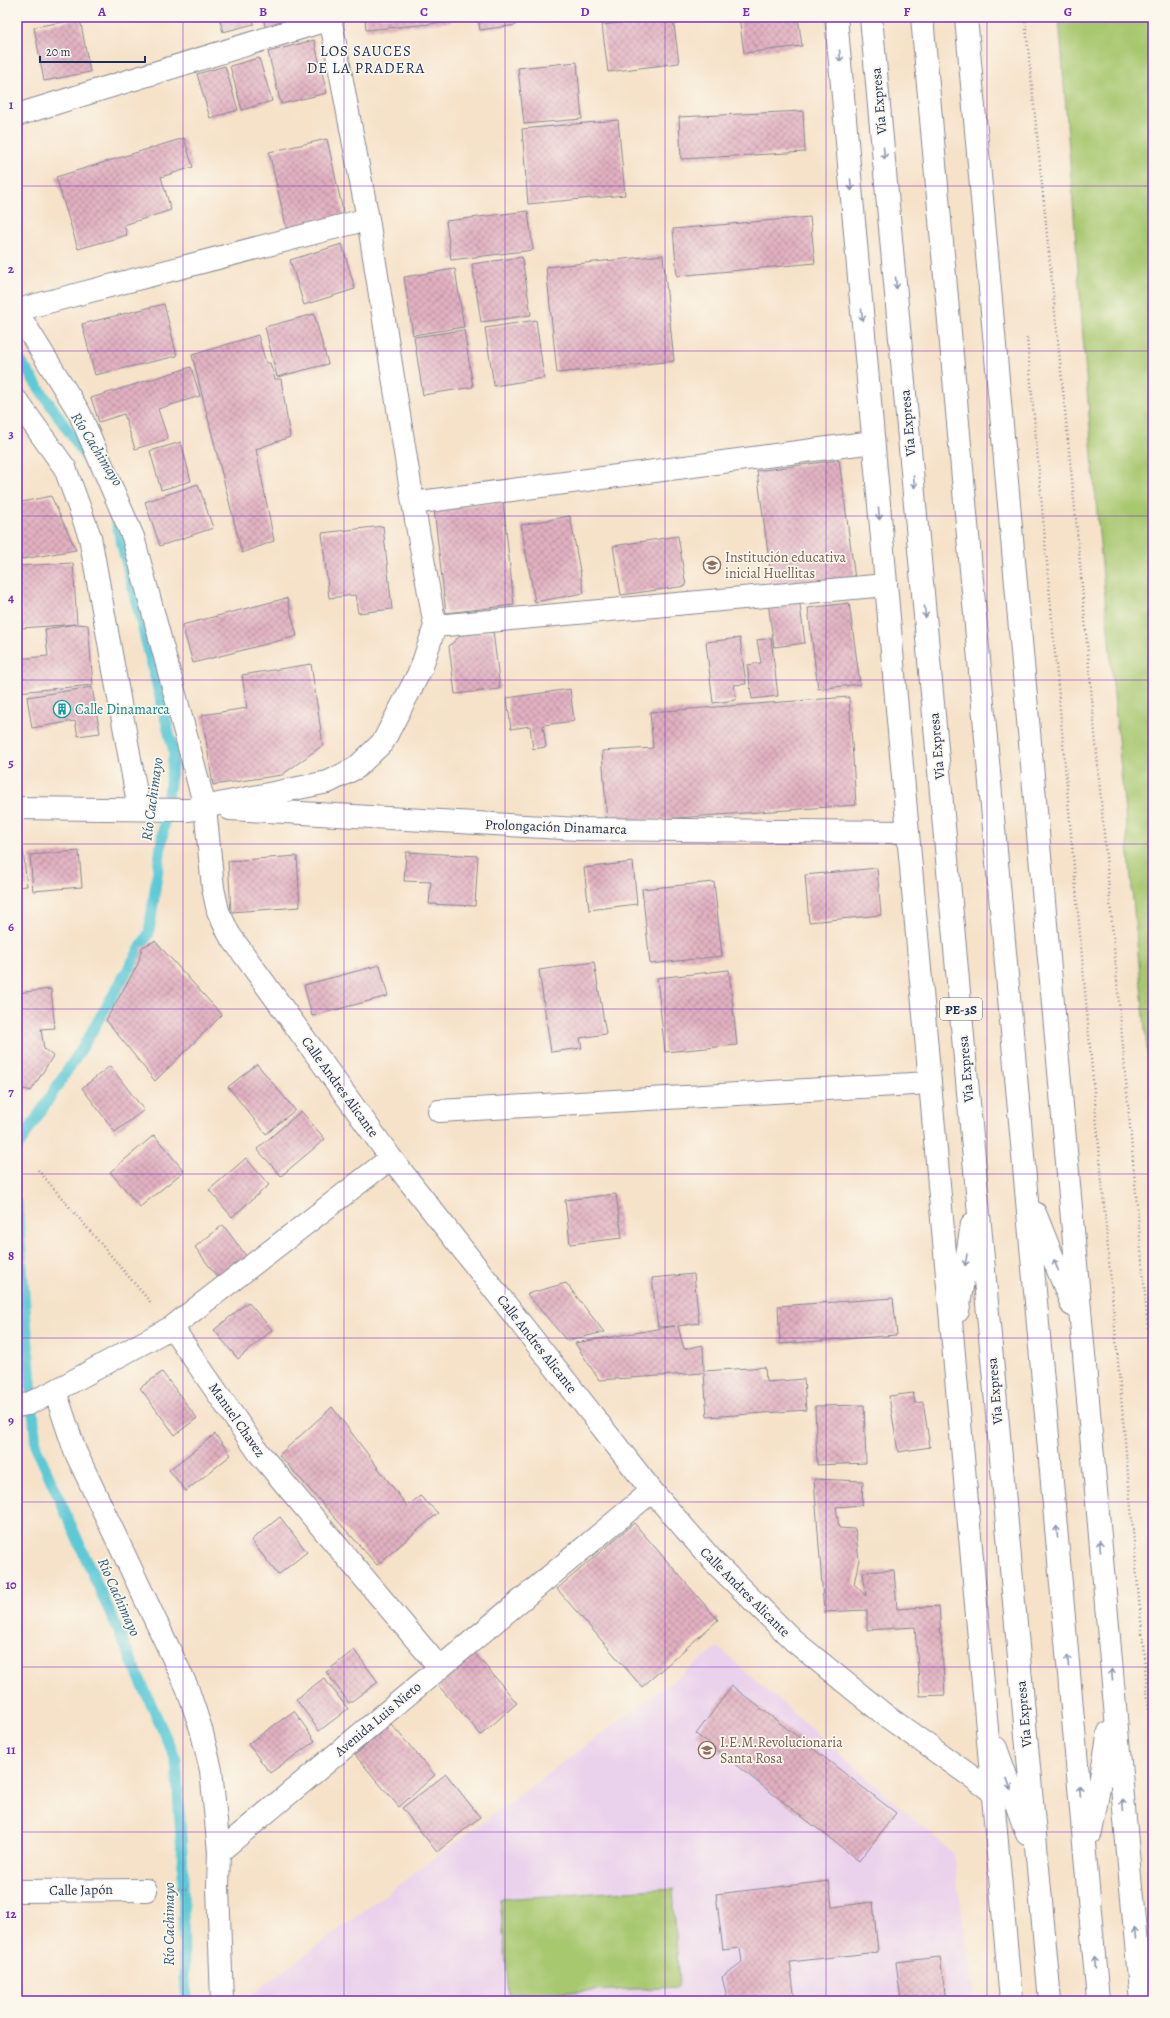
<svg xmlns="http://www.w3.org/2000/svg" width="1170" height="2018" font-family="Alegreya,serif">
  <style>
    .built { fill: #ead1ec }
    .grass { fill: #a8c870; stroke: #627c67 }
    .lines { fill: none; stroke-linecap: round; stroke-linejoin: round }
    .stream { stroke: #5dc9d5; stroke-width: 11 }
    .building { fill: url(#building-cross-hatch) }
    .minor-casing { stroke: #888894; stroke-width: 24 }
    .major-casing { stroke: #888894; stroke-width: 24 }
    .path { stroke: #888894; stroke-width: 2.5; stroke-dasharray: 1 3; stroke-linecap: butt }
    .minor { stroke: #fff; stroke-width: 22 }
    .major { stroke: #fff; stroke-width: 22 }
    .oneway { stroke: #8d97ae }
    .grid { fill: none; stroke: #7b2cbf; stroke-width: 1; stroke-opacity: 0.55 }
    .labels { text-anchor: middle; dominant-baseline: central; stroke-width: 3.5; stroke-linejoin: round; paint-order: stroke }
    .shield { fill: #fbf7ec; stroke: #5e6b89; stroke-width: 1 }
    .shield-label { font-size: 13px; font-weight: bold; fill: #1b2f5e }
    .street-label { font-size: 14px; fill: #1b2f5e; stroke: #fbf7ec }
    .education-label { font-size: 14px; fill: #785e54; stroke: #fbf7ec; text-anchor: start }
    .culture-label { font-size: 14px; fill: #0d838f; stroke: #fbf7ec; text-anchor: start }
    .neighbourhood-label { font-size: 15px; letter-spacing: 1px; fill: #1b2f5e; stroke: #fbf7ec }
    .water-label { font-size: 15px; font-style: italic; fill: #2f5d82; stroke: #fbf7ec }
    .neatline { fill: none; stroke: #7b2cbf; stroke-width: 1.5 }
    .grid-label { font-size: 13px; text-anchor: middle; font-weight: bold; fill: #7b2cbf }
  </style>
  <defs>
    <pattern id="building-cross-hatch" width="8" height="8" patternUnits="userSpaceOnUse"><rect width="8" height="8" fill="#e2b1c1"/><path d="M0 0l8 8M0 8l8-8" fill="none" stroke="#b690a0"/></pattern>
  </defs>
  <rect width="100%" height="100%" fill="#fbf7ec"/>
  <filter id="ink" filterUnits="userSpaceOnUse"><feTurbulence type="fractalNoise" baseFrequency=".025" numOctaves="2"/><feDisplacementMap in="SourceGraphic" scale="8" xChannelSelector="R" yChannelSelector="G"/><feConvolveMatrix kernelMatrix="1 2 1 2 8 2 1 2 1" color-interpolation-filters="sRGB"/></filter>
  <filter id="wash" filterUnits="userSpaceOnUse"><feTurbulence type="fractalNoise" baseFrequency=".012" numOctaves="4" result="noise"/><feDisplacementMap in="SourceGraphic" scale="16" xChannelSelector="R" yChannelSelector="G"/><feGaussianBlur stdDeviation="0.9" result="paint"/><feColorMatrix in="noise" values="0 0 0 0 0 0 0 0 0 0 0 0 0 0 0 0 0 1.4 0 .05"/><feComposite in="paint" operator="in"/></filter>
  <g filter="url(#wash)">
    <rect width="100%" height="100%" fill="#f6e2c9"/>
    <path class="built" d="M718,1647l235,206 22,148h-732z"/>
    <path class="grass" d="M1059,17h94v1098l-60,-646z
      M673,1888l6,99 -170,8 -9,-96z"/>
    <g class="lines">
      <path class="stream" d="M17,356l78,114
        M17,1148l67,-103 65,-112 25,-180 -59,-236
        M17,1204l19,243 140,313 7,109 1,109 4,23"/>
    </g>
    <g id="blocks">
      <path class="building" d="M219,17h33l2,7 -31,8z
        M263,17h49l-46,13z
        M365,17h85l1,5 -85,8z
        M478,17h37l1,8 -36,5z
        M649,17h24l6,46 -71,9 -6,-47 48,-6z
        M739,17h59l4,29 -58,7z
        M80,19l10,53 -46,9 -10,-54z
        M314,40l13,53 -46,11 -13,-52z
        M259,58l13,43 -30,9 -12,-44z
        M577,62l5,57 -58,5 -6,-56z
        M225,66l13,44 -28,8 -13,-44z
        M803,111l2,41 -124,7 -2,-42z
        M618,120l7,75 -97,9 -6,-75z
        M184,138l9,29 -32,10 10,33 -47,15 3,10 -49,14 -22,-72z
        M327,139l17,77 -57,14 -18,-78z
        M528,211l5,39 -82,10 -5,-39z
        M810,217l5,46 -138,13 -4,-47z
        M342,244l13,45 -51,16 -14,-45z
        M663,255l11,106 -117,12 -11,-106z
        M522,257l9,58 -50,7 -9,-58z
        M455,269l9,58 -51,8 -9,-58z
        M164,304l13,52 -82,19 -13,-51z
        M314,314l14,50 -51,13 -12,-50z
        M536,320l8,58 -50,8 -9,-58z
        M464,330l9,57 -50,8 -9,-58z
        M258,335l8,28h4l5,16h6l9,58 -34,12 18,92 -32,12 -50,-198z
        M191,367l9,29 -42,13 10,30 -33,10 -11,-35 -25,8 -8,-24z
        M181,442l10,39 -30,9 -11,-39z
        M839,460l16,119 -82,11 -16,-119z
        M198,484l15,44 -53,18 -15,-44z
        M51,496l25,54 -59,10v-57z
        M503,502l11,103 -68,8 -12,-104z
        M570,516l14,77 -49,9 -14,-77z
        M383,526l9,83 -34,4 -3,-18 -26,3 -7,-65z
        M678,536l8,50 -65,9 -8,-49z
        M73,563l4,61 11,1 5,60 -76,7v-33l31,-3 -3,-27 31,-5 -54,4 -4,-62z
        M287,598l10,38 -104,27 -11,-38z
        M799,598l6,45 -31,4 -6,-45z
        M849,603l11,81 -42,5 -10,-81z
        M493,631l7,58 -45,5 -6,-48 12,-11z
        M740,638l6,46 -12,1 2,15 -23,3 -7,-61z
        M771,638l7,58 -26,3 -5,-34 14,-2 -4,-23z
        M311,664l12,81 -41,30 -69,10 -11,-70 45,-7 -5,-33z
        M92,687l8,46 -22,3 -3,-15 -43,7 -5,-31z
        M570,689l4,32 -31,4 3,22 -13,2 -3,-23 -19,3 -4,-31z
        M849,697l7,108 -249,18 -5,-72 51,-3 -3,-36z
        M17,850h6l4,36 -10,1z
        M79,851l3,36 -49,4 -3,-36z
        M406,852l72,4 -3,50 -46,-2 2,-22 -27,-1z
        M297,856l3,51 -69,5 -3,-51z
        M633,862l4,42 -48,6 -5,-42z
        M877,868l4,47 -72,7 -4,-47z
        M714,882l8,74 -72,8 -8,-75z
        M155,941l67,74 -67,66 -49,-61 32,-56 4,-17z
        M594,962l12,72 -26,4 2,10 -31,4 -12,-82z
        M380,965l8,31 -76,20 -8,-31z
        M729,970l8,75 -72,7 -8,-74z
        M51,989l4,39 -14,1 3,20 9,7 -22,35 -14,-4v-94z
        M257,1064l38,46 -29,24 -38,-47z
        M110,1066l34,44 -29,22 -33,-44z
        M301,1111l24,28 -44,37 -24,-27z
        M154,1135l30,36 -44,36 -30,-35z
        M246,1158l23,27 -37,32 -23,-27z
        M616,1194l6,44 -52,6 -5,-44z
        M223,1225l24,32 -29,21 -23,-31z
        M694,1274l5,49 -21,3 6,23 19,-4 1,26 61,-4 1,15 38,-3 2,31 -99,7 -3,-44 -105,7 -24,-37 100,-17 -17,1 -6,-49z
        M566,1283l38,49 -37,9 -40,-47z
        M893,1298l4,37 -117,9 -2,-38z
        M248,1302l24,28 -34,29 -24,-29z
        M162,1372l35,46 -22,17 -35,-47z
        M913,1393l2,10 8,-1 7,45 -32,5 -9,-56z
        M864,1405l2,58 -49,2 -2,-59z
        M332,1407l75,99 13,-10 18,17 -61,52 -98,-110z
        M215,1434l16,21 -45,36 -17,-21z
        M814,1479l49,2 -1,24 -26,2 3,21 16,1 4,30 -5,25 12,12 -3,-24 31,-2 3,39 42,-3 6,89 -25,1 -5,-69 -48,3v-20l-43,2z
        M280,1517l27,35 -29,23 -27,-35z
        M634,1523l84,97 -76,67 -85,-98z
        M354,1650l24,32 -29,21 -23,-31z
        M473,1651l44,52 -36,32 -44,-51z
        M324,1678l24,31 -29,22 -23,-32z
        M732,1686l164,127 -37,48 -163,-127z
        M294,1711l21,30 -45,32 -22,-29z
        M391,1724l44,51 -36,32 -44,-52z
        M446,1774l34,43 -43,35 -35,-44z
        M829,1881l3,26 41,-5 5,50 -88,10 5,39h-67l-6,-24 20,-15 -2,-14 -17,2 -7,-56z
        M940,1957l6,44h-45l-5,-39z"/>
    </g>
  </g>
  <g filter="url(#ink)">
    <use href="#blocks" fill-opacity="0" stroke="#888894" stroke-width="1"/>
    <g class="lines">
      <defs>
        <path id="minor" d="M17,115l313,-96
          M17,310l351,-91
          M17,312l62,100 54,125 72,270 8,81 5,23 11,23 162,224 261,333 62,71 80,79 91,74 108,77
          M17,401l48,67 25,69 49,272
          M413,503l460,-61
          M435,626l451,-41
          M17,808l172,2 139,-28 28,-14 27,-26 38,-73 14,-43 -22,-123 -45,-284 -38,-202
          M230,809l349,20 328,3
          M439,1111l491,-28
          M172,1327l87,126 180,214
          M55,1391l20,60 112,236 14,42 10,41 8,82
          M17,1406l11,-2 27,-13 117,-64 219,-169
          M17,1891l129,-1
          M222,2001l-4,-114 1,-35 433,-361"/>
        <path id="major" d="M836,17l175,1984
          M871,17l179,1984
          M922,17l176,1984
          M966,17l175,1984
          M1035,1213l37,92
          M958,1311l14,-87
          M996,1748l31,86
          M1091,1832l18,-100"/>
      </defs>
      <use href="#minor" class="minor-casing"/>
      <use href="#major" class="major-casing"/>
      <path class="path" d="M1025,17l51,502 77,866
        M1027,338l126,1418
        M38,1170l114,134
        M174,1889h15"/>
      <use href="#minor" class="minor"/>
      <use href="#major" class="major"/>
    </g>
    <defs><path id="oneway-shaft" d="M-6 0H5M1.5-3L5.5 0L1.5 3" fill="none" stroke-width="1.6" stroke-linecap="round" stroke-linejoin="round"/></defs>
    <g class="oneway">
      <use href="#oneway-shaft" transform="translate(840 56) rotate(85)"/>
      <use href="#oneway-shaft" transform="translate(884 153) rotate(85)"/>
      <use href="#oneway-shaft" transform="translate(851 185) rotate(85)"/>
      <use href="#oneway-shaft" transform="translate(896 283) rotate(85)"/>
      <use href="#oneway-shaft" transform="translate(862 315) rotate(85)"/>
      <use href="#oneway-shaft" transform="translate(914 482) rotate(85)"/>
      <use href="#oneway-shaft" transform="translate(879 514) rotate(85)"/>
      <use href="#oneway-shaft" transform="translate(925 612) rotate(85)"/>
      <use href="#oneway-shaft" transform="translate(966 1260) rotate(100)"/>
      <use href="#oneway-shaft" transform="translate(1056 1265) rotate(-112)"/>
      <use href="#oneway-shaft" transform="translate(1057 1532) rotate(-95)"/>
      <use href="#oneway-shaft" transform="translate(1100 1546) rotate(-95)"/>
      <use href="#oneway-shaft" transform="translate(1068 1661) rotate(-95)"/>
      <use href="#oneway-shaft" transform="translate(1112 1675) rotate(-95)"/>
      <use href="#oneway-shaft" transform="translate(1009 1784) rotate(70)"/>
      <use href="#oneway-shaft" transform="translate(1080 1791) rotate(-95)"/>
      <use href="#oneway-shaft" transform="translate(1123 1805) rotate(-95)"/>
      <use href="#oneway-shaft" transform="translate(1135 1934) rotate(-95)"/>
      <use href="#oneway-shaft" transform="translate(1095 1962) rotate(-95)"/>
    </g>
  </g>
  <path class="grid" d="M183,17v1984M344,17v1984M505,17v1984M665,17v1984M826,17v1984M987,17v1984M17,186h1136M17,351h1136M17,516h1136M17,680h1136M17,844h1136M17,1009h1136M17,1174h1136M17,1338h1136M17,1502h1136M17,1667h1136M17,1832h1136"/>
  <defs>
    <symbol id="school-ring" viewBox="-11 -11 22 22"><circle r="9.5" fill="#fbf7ec" stroke="#8d6e63" stroke-width="1.5"/><path d="M0-5L7-2L0 1L-7-2ZM-4 1L0 2.5L4 1V4Q0 6-4 4Z" fill="#8d6e63"/></symbol>
    <symbol id="building-ring" viewBox="-11 -11 22 22"><circle r="9.5" fill="#fbf7ec" stroke="#0f9aa8" stroke-width="1.5"/><path d="M-4-6H4V6H1V3H-1V6H-4ZM-2.5-4.3h1.7v1.8h-1.7ZM.8-4.3h1.7v1.8H.8ZM-2.5-1h1.7V.8h-1.7ZM.8-1h1.7V.8H.8Z" fill="#0f9aa8"/></symbol>
    <symbol id="university-ring" viewBox="-11 -11 22 22"><circle r="9.5" fill="#fbf7ec" stroke="#8d6e63" stroke-width="1.5"/><path d="M0-5L7-2L0 1L-7-2ZM-4 1L0 2.5L4 1V4Q0 6-4 4Z" fill="#8d6e63"/></symbol>
  </defs>
  <g fill-rule="evenodd">
    <use href="#school-ring" x="702" y="555" width="20" height="20"/>
    <use href="#building-ring" x="52" y="699" width="20" height="20"/>
    <use href="#university-ring" x="697" y="1740" width="20" height="20"/>
  </g>
  <g class="labels">
    <rect class="shield" x="940" y="998" width="42" height="22" rx="3"/>
    <g class="shield-label">
      <text x="961" y="1009">PE-3S</text>
    </g>
    <g class="street-label">
      <text transform="translate(879 101) rotate(-95)">Vía Expresa</text>
      <text transform="translate(908 423) rotate(-95)">Vía Expresa</text>
      <text transform="translate(937 746) rotate(-95)">Vía Expresa</text>
      <text transform="translate(556 827) rotate(2)">Prolongación Dinamarca</text>
      <text transform="translate(966 1069) rotate(-95)">Vía Expresa</text>
      <text transform="translate(340 1087) rotate(54)">Calle Andres Alicante</text>
      <text transform="translate(537 1344) rotate(52)">Calle Andres Alicante</text>
      <text transform="translate(995 1391) rotate(-95)">Vía Expresa</text>
      <text transform="translate(237 1420) rotate(55)">Manuel Chavez</text>
      <text transform="translate(745 1592) rotate(45)">Calle Andres Alicante</text>
      <text transform="translate(1024 1714) rotate(-95)">Vía Expresa</text>
      <text transform="translate(378 1719) rotate(-40)">Avenida Luis Nieto</text>
      <text transform="translate(81 1890) rotate(-1)">Calle Japón</text>
    </g>
    <g class="education-label">
      <text x="725" y="557">Institución educativa<tspan x="725" dy="16">inicial Huellitas</tspan></text>
      <text x="720" y="1742">I.E.M.Revolucionaria<tspan x="720" dy="16">Santa Rosa</tspan></text>
    </g>
    <g class="culture-label">
      <text x="75" y="709">Calle Dinamarca</text>
    </g>
    <g class="neighbourhood-label">
      <text x="366" y="51">LOS SAUCES<tspan x="366" dy="17">DE LA PRADERA</tspan></text>
    </g>
    <g class="water-label">
      <text transform="translate(97 449) rotate(58)">Río Cachimayo</text>
      <text transform="translate(152 799) rotate(-82)">Río Cachimayo</text>
      <text transform="translate(119 1597) rotate(66)">Río Cachimayo</text>
      <text transform="translate(169 1924) rotate(-90)">Río Cachimayo</text>
    </g>
  </g>
  <rect width="1170" height="2018" fill="none" stroke="#fbf7ec" stroke-width="44"/>
  <path d="M40 56v6h105v-6" fill="none" stroke="#1b2f5e" stroke-width="2"/>
  <text x="46" y="56" font-size="12" fill="#1b2f5e" stroke="#fbf7ec" stroke-width="3" paint-order="stroke">20 m</text>
  <rect x="22" y="22" width="1126" height="1974" class="neatline"/>
  <g class="grid-label">
    <text x="102" y="16">A</text>
    <text x="263" y="16">B</text>
    <text x="424" y="16">C</text>
    <text x="585" y="16">D</text>
    <text x="746" y="16">E</text>
    <text x="907" y="16">F</text>
    <text x="1068" y="16">G</text>
    <text x="11" y="109">1</text>
    <text x="11" y="273">2</text>
    <text x="11" y="438">3</text>
    <text x="11" y="602">4</text>
    <text x="11" y="767">5</text>
    <text x="11" y="931">6</text>
    <text x="11" y="1096">7</text>
    <text x="11" y="1260">8</text>
    <text x="11" y="1425">9</text>
    <text x="11" y="1589">10</text>
    <text x="11" y="1754">11</text>
    <text x="11" y="1918">12</text>
  </g>
</svg>
